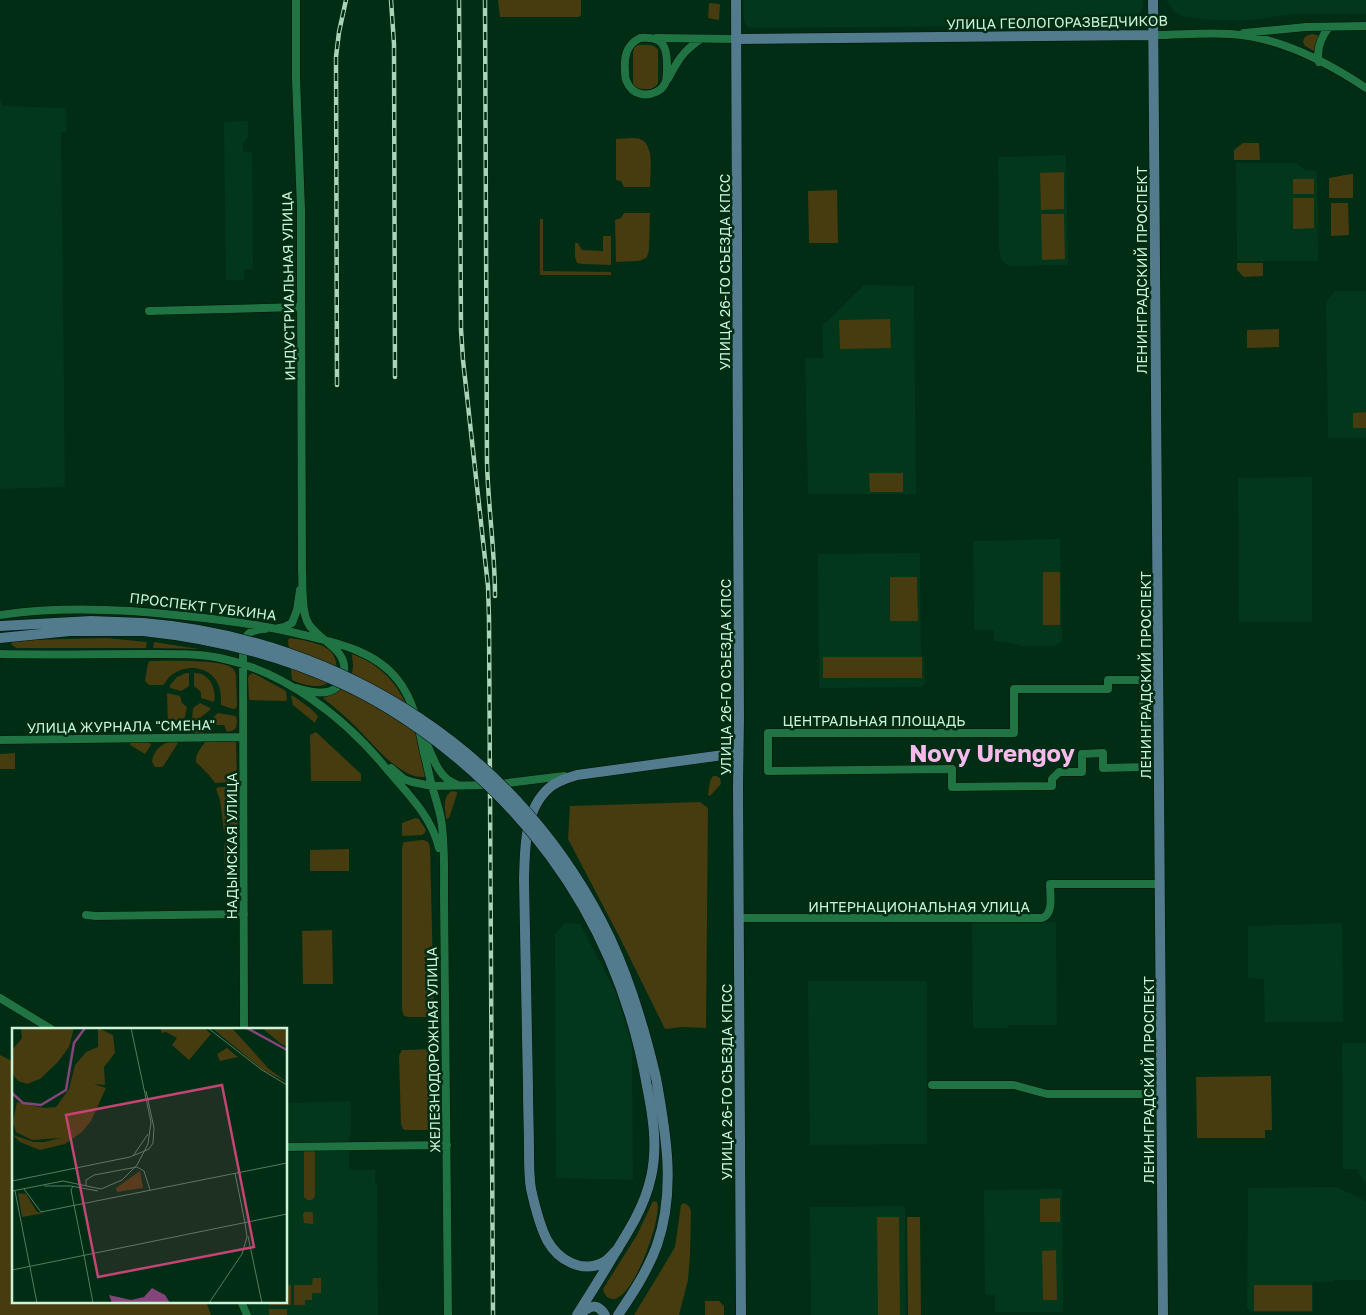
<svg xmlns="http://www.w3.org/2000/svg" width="1366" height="1315" font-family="'Golos Text',sans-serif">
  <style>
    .built { fill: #03371b }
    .green { fill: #473b10 }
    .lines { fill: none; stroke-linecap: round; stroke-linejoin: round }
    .minor-casing { stroke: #001305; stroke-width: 9 }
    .major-casing { stroke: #001305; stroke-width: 11 }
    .minor { stroke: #207343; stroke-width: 8 }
    .major { stroke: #527b8d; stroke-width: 10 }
    .rail-casing { stroke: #abd3b8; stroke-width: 4.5 }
    .rail { stroke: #012d15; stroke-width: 2.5; stroke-dasharray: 8; stroke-linecap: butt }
    .major-bridge-casing { stroke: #001305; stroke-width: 11; stroke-linecap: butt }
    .major-bridge { stroke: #527b8d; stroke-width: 10 }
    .labels { text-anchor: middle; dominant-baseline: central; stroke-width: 5; stroke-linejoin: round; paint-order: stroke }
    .street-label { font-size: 14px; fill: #cdf4d8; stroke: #012d15 }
    .town-label { font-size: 24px; font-weight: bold; fill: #fab9ed; stroke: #012d15 }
    .inset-river { fill: none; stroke: #85457a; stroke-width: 2.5 }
    .inset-road { fill: none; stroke: #537d63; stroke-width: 1 }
    .view { fill: #c44474; fill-opacity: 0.15; stroke: #c44474; stroke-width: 2.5 }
    .inset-edge { fill: none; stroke: #cdf4d8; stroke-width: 2.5 }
  </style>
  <rect width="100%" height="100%" fill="#012d15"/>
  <path class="built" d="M743,0h400v3l-1,7 -4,6 -9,8 -7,1 -369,3 -6,-1 -3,-7z
    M1166,0h200v14h-73l-41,6h-42l-28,-4 -8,-5z
    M0,101h1l2,5 63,2 1,24h-6l4,355 -65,2z
    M248,121v16l-5,6v8l9,1 1,117h-9v11h-18l-2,-158z
    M1066,155l2,110 -58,1 -7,-4 -4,-12 -1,-93z
    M1236,163h60l9,7 12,1 1,90h-81z
    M864,285l50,1 2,208h-108l-3,-136h18v-33z
    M1335,291h31v147h-38l-2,-136z
    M1312,477v145h-73l-1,-144z
    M1060,539l2,102 -7,5h-33l-15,-4 -13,-1v-11h-20l-1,-89z
    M920,553l1,102 3,1 1,28 -4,3 -101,1 -1,-2 -1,-132z
    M972,922h84l1,103h-48l-1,3h-35z
    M565,923l15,1 35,67 17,53 1,136 -77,-2 -1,-244z
    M1342,923l1,99h-78l-1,-43 -16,-1v-52z
    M808,981h119v163l-117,1z
    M1342,1043h24v142l-9,-16h-14z
    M351,1101v34h-2v35h26v13l2,1 1,131h-128l-5,-14h41v-198z
    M1336,1187l30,14v79h-32v2h-21v30h-61l-5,-4 1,-120z
    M1062,1189l1,123h-68v-17l-10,-1 -1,-104z
    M905,1206l1,109h-95l-1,-108z"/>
  <path class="green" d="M498,0h83v15l-2,2h-79z
    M709,3l11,1 -1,16 -11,-2z
    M1312,34l8,2 -4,14 -2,1 -9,-5 -2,-4c1,-6 4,-7 9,-8z
    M638,45c7,0 16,-2 20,5v33c-3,8 -19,8 -25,2v-33l1,-5z
    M616,139c7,0 17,-2 24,0 15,5 10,35 10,48h-26l-3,-6 -5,-1z
    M1243,143h16l1,17h-26v-10z
    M1064,172v37l-23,1 -1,-37z
    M1353,174v24h-24v-20l16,-3z
    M1293,179h21v15h-21z
    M837,190l1,53h-29l-1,-52z
    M1293,198h21v30l-21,1z
    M1331,203h17l1,32 -18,1z
    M624,213h26l-1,37 -2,7 -5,3 -5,1 -21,1 -1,-42 6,-2z
    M1041,214h23l1,45 -23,1z
    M540,219h3v52l68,1v3h-71z
    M603,236h8v29l-29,-1 -5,-1 -2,-6v-14h3l4,7 21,1z
    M1237,263h26v13l-19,1 -7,-7z
    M890,319l1,29 -51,1 -1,-29z
    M1279,329v18l-32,1v-18z
    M1366,412v16h-13v-15z
    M869,473h34v19h-33z
    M1043,572h17v53h-17z
    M917,577l1,44h-28v-44z
    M106,638l41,4 -1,6h-130l-5,-4 1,-2 16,-2z
    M290,638c12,2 27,4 38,11 11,7 12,29 -2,35 -10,5 -25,0 -34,-4l-4,-40z
    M154,642l45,7 -46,-1z
    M352,654c56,21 62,69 74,121l-2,2c-25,2 -54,-37 -71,-53 -9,-9 -20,-18 -30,-26 15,-5 29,-14 30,-32 0,-4 -1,-8 -1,-12z
    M823,657h99v21h-99z
    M150,661c16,0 72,-2 82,7 2,1 3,4 4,7l1,31 -2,3h-2l-12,-4c0,-6 0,-13 -2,-19 -7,-19 -31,-23 -46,-12 -5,3 -7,8 -10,11h-14l-4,-4 3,-18z
    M186,673h3v13l-8,5 -11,-3v-3l7,-8z
    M194,673c16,-1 23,17 20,29l-13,-4v-6l-7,-6z
    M253,673l33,18 1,9 -1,1 -37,-1 -1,-22 1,-3z
    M167,693l13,3 2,7 5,4 -4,19 -15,1z
    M292,695l18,13 8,8 -3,7 -22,-18 -2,-9z
    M200,703l10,5 1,1 -15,12h-4l1,-13z
    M218,713l18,3 1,5 -1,7 -4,3 -5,1 -3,-7h-18l-3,8h-10l1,-3 14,-8z
    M316,732l45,42v7h-50l-1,-46z
    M207,740h26l3,3 1,33 -1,5 -5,1 -16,1 -6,-8 -13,-13c-1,-8 6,-16 11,-22z
    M131,742h17l2,1 1,2 -6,9 -15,-9z
    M168,742h9l1,1 -14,22 -2,2h-7l-3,-5c1,-10 7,-16 16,-20z
    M15,753v16h-15v-15z
    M713,776h3l4,2 1,6 -11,12 -2,-1 2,-14z
    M218,787h16l3,3 1,39 -1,4 -9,1 -4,-2 -4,-32 -4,-11z
    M452,791l5,1v2l-8,24 -2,1 -1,-1c-1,-10 -4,-21 6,-27z
    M700,802l8,6 -2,220 -24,-1 -17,2 -44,-89 -53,-101 2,-33z
    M415,818l4,1 7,11 -1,3 -3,2 -20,1v-13z
    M421,840c6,0 8,2 9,7l4,167 -2,3h-23l-5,-1 -2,-6v-161l1,-6 2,-1z
    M226,841h9l3,3v30h-12l-1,-1 -1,-28z
    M349,849v22h-39v-21z
    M332,930l1,54h-30l-1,-53z
    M431,1049l2,1 2,3v69l-5,8h-25l-2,-1 -2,-5 -2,-68 3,-6h3z
    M0,1055l14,7v239h192l5,14h-211z
    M1271,1076l1,54h-7v8h-68l-1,-61z
    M304,1150h9l2,2v44c-2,5 -7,6 -11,1z
    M1060,1198v24h-20v-23z
    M653,1201l4,1c6,16 -27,108 -48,96 -4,-2 -5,-5 -6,-9l34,-54z
    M684,1203l5,3 2,5 -1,44 -2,25 -9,35h-45l28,-46 13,-22 6,-42z
    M305,1212h7l1,1v11l-9,-1 -1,-9z
    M877,1217h22l1,98h-22z
    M907,1217h13l1,98h-13z
    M1056,1250l1,50h-14l-1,-49z
    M313,1278h8v15h-9v7h-7v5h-11v-20h18z
    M286,1285h5v20h-22v-4h17z
    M1254,1285h58v26h-58z
    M705,1301h14l5,5v9h-19z
    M269,1309h18v6h-18z"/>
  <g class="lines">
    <defs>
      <path id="minor" d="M1244,33l62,-6 60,-1
        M1153,35c26,0 52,-3 78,-1 47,3 96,28 135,54
        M640,38c22,-2 27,7 27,27 0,5 0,11 -1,16 -3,10 -15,15 -25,13 -6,-1 -12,-6 -14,-12 -2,-3 -2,-7 -2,-11 -1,-14 1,-26 15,-33z
        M656,38l80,1
        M1319,62c-3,-13 3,-26 10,-35
        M668,79c10,-19 15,-28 33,-40
        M149,311l152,-4
        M0,615c61,-9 124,-6 185,1 40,4 79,9 119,19 33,8 71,16 93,44 17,21 22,48 27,74 3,11 5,22 8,33 3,11 7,22 9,33 4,24 3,50 3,75l4,421
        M279,628l5,-1 8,-4 5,-13 3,-20
        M0,654c47,1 94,0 141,0 26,0 53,-1 79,4 64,13 124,59 165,109 21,25 46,48 54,81
        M1108,680h35l1,87 -41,1v-15l-21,1v18h-23l-7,7v7l-100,1v-18l-184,2v-38h246v-44h94z
        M296,688c12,3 30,9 41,-1 3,-4 6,-10 7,-14 4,-26 -28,-32 -37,-52 -6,-15 -4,-34 -5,-50l-1,-288v-74l-5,-131v-78
        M425,739c7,16 13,39 31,45
        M0,740l243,-3
        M391,768l13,11 8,3 20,4 59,-1 73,-9
        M86,915l10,1 148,-2
        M739,918h303c12,-4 8,-23 8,-34h110
        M0,998l51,31
        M244,1029l-1,-383c1,-14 10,-16 22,-17
        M932,1085h82l33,9h115
        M286,1147l161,-2
        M241,1301l6,14"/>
      <path id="major" d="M736,0l3,719 -1,67 3,529
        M1153,0l10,1315
        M736,39l417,-4
        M0,626l91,-5 52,2
        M0,638l70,-7h73
        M618,1249c-5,4 -9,10 -14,13 -22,12 -46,-2 -57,-22 -8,-16 -12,-33 -16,-51 -2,-12 -2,-25 -2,-37 0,-22 -1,-43 -1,-65 -1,-69 -3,-139 -4,-208 1,-30 0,-69 25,-91 8,-7 18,-10 28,-13l161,-22
        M580,1314c10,-8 17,-12 25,1
        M577,1315c13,-21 26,-41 38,-62 15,-24 30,-48 36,-76 7,-30 2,-61 -4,-91
        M618,1315c15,-22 30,-45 39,-70 19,-54 9,-112 -1,-167"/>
    </defs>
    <use href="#minor" class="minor-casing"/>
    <use href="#major" class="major-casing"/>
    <use href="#minor" class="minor"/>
    <use href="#major" class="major"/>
    <defs>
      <path id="rail" d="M391,0l3,44 1,333
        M459,0l2,329 2,31 25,226 1,33 4,696
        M485,0l2,462c1,45 8,89 8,134
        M337,385l-1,-328 3,-25 7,-32"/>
    </defs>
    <use href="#rail" class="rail-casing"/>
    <use href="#rail" class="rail"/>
    <defs>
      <path id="major-bridge" d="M143,623c201,16 380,132 467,315 21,45 35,93 46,140
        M143,631c67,7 131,22 193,50 41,18 79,43 114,71 107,87 173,198 197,334"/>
    </defs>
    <use href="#major-bridge" class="major-bridge-casing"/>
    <use href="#major-bridge" class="major-bridge"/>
  </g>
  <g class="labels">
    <g class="street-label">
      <text transform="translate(1057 22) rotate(-1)">УЛИЦА ГЕОЛОГОРАЗВЕДЧИКОВ</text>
      <text transform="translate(1141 270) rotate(-90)">ЛЕНИНГРАДСКИЙ ПРОСПЕКТ</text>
      <text transform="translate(724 272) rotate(-90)">УЛИЦА 26-ГО СЪЕЗДА КПСС</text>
      <text transform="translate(288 286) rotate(-91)">ИНДУСТРИАЛЬНАЯ УЛИЦА</text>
      <text transform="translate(203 606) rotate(7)">ПРОСПЕКТ ГУБКИНА</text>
      <text transform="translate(1145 675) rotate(-90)">ЛЕНИНГРАДСКИЙ ПРОСПЕКТ</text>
      <text transform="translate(725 677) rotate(-90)">УЛИЦА 26-ГО СЪЕЗДА КПСС</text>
      <text x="874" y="720">ЦЕНТРАЛЬНАЯ ПЛОЩАДЬ</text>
      <text transform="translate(121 726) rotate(-1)">УЛИЦА ЖУРНАЛА "СМЕНА"</text>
      <text transform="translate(231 846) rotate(-90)">НАДЫМСКАЯ УЛИЦА</text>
      <text x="919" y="906">ИНТЕРНАЦИОНАЛЬНАЯ УЛИЦА</text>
      <text transform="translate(433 1050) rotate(-91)">ЖЕЛЕЗНОДОРОЖНАЯ УЛИЦА</text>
      <text transform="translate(1148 1080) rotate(-90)">ЛЕНИНГРАДСКИЙ ПРОСПЕКТ</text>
      <text transform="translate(726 1082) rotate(-90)">УЛИЦА 26-ГО СЪЕЗДА КПСС</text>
    </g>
    <g class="town-label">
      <text x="992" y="752">Novy Urengoy</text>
    </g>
  </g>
  <g transform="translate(12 1028)">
    <rect width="275" height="275" fill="#012d15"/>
    <path d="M9,0h53l-5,19 -11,15 -18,17 -13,5 -9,-3 -6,-8v-23l10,-12zM86,0l15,7 2,18 -11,14 1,18 -11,-1 12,4 -15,33 -9,11 -17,12 -25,6 -20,-8 -7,-7 21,7h10l17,-4 -29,2 -16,-8 -3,-10 4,-20 27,6 12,-1 13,-18 6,-24 11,-13 12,-5zM149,0h43l7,6 -22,26 -17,-15 5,-7 -11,-6 -5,1zM200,0h20l37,41 18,13 -24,-12zM250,0h25v19l-7,-4zM215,20l11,9 -18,4 -3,-7zM128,143l3,17 -26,4 -1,-4zM6,165l8,1 11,18 8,1 -23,4z" fill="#473b10"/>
    <path d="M140,260l13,7 5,8h-58l-3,-8 22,5 13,-3z" fill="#85457a"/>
    <path class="inset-river" d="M235,0l40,22M0,65l11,10 18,2 25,-15 8,-47 11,-15"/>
    <path class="inset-road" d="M196,0l54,42 25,15M121,128l15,-22M223,145l10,50M0,153l118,-24 19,-8 4,-6 1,-15 -8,-37M32,158h27l27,5M61,158l-2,4 13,65M74,158v-6l8,-5 43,-8 7,4 6,19M12,161l17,23 246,-49M0,163l51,-10 38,8 21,-9 15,-15 11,-21 3,-22 -20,-94M3,163l22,112M236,208l14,67M72,227l9,48M0,242l275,-56M197,275l33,-49 5,-17 -2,-14"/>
    <path class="view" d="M210,57l32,162 -156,30 -32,-162z"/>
    <rect width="275" height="275" class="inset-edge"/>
  </g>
</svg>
